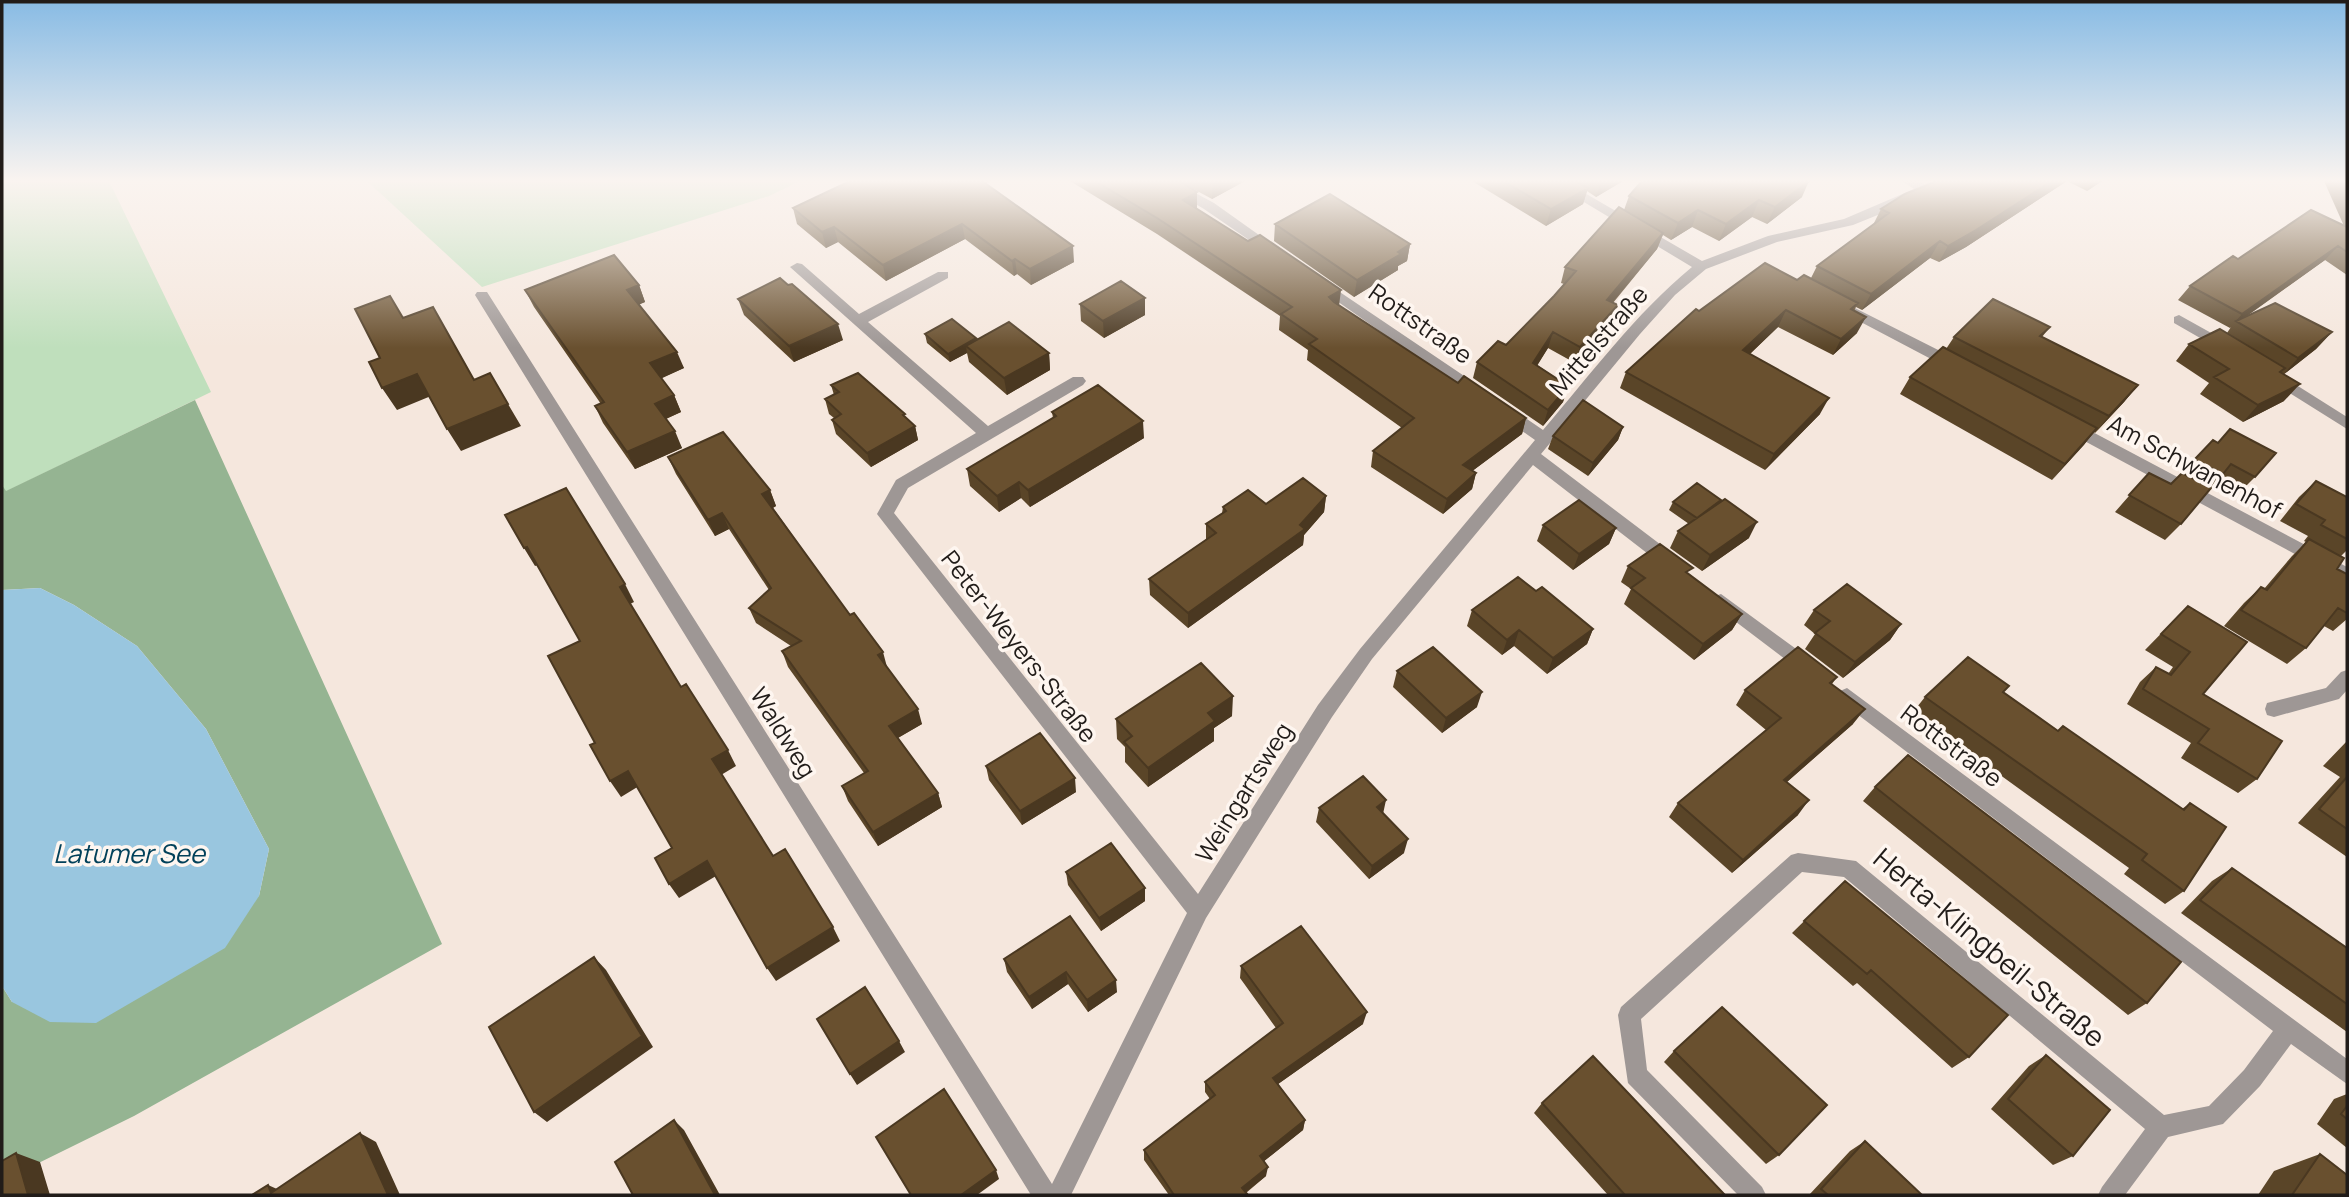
<svg xmlns="http://www.w3.org/2000/svg" width="2349" height="1197" font-family="Manrope,sans-serif">
  <style>
    .green { fill: #bfdfbc }
    .forest { fill: #95b492 }
    .water { fill: #99c6df }
    .lines { fill: none; stroke-linecap: round; stroke-linejoin: round }
    .minor { fill: #9e9795; fill-rule: evenodd }
    .wall { fill: #5a4528 }
    .shaded-wall { fill: #4a3821 }
    .building { fill: #69502f; stroke: #4a3821; stroke-width: 2 }
    .labels { text-anchor: middle; dominant-baseline: central; stroke-width: 7; stroke-linejoin: round; paint-order: stroke }
    .street-label { font-size: 24px; fill: #211c19; stroke: #fef6f0 }
    .water-label { font-size: 26px; font-style: italic; fill: #02415a; stroke: #fef6f0 }
    .near-street-label { font-size: 28px; fill: #211c19; stroke: #fef6f0 }
  </style>
  <rect width="100%" height="100%" fill="#f5e7dd"/>
  <path class="green" d="M2,181h107l102,211 -206,100 -3,-7z
    M367,181h433l-31,15 -287,91z"/>
  <path class="forest" d="M195,400l247,544 -308,172 -132,65v-195l10,16 247,-106 10,-47 -63,-120 -69,-83 -63,-41 -34,-17 -38,2v-105l4,6z"/>
  <path class="water" d="M40,588l34,17 63,41 69,83 63,120 -10,47 -34,52 -129,75 -46,-1 -38,-20 -10,-16v-396z"/>
  <g class="lines">
    <path class="minor" d="M1157,181h16l41,22 66,47 -2,3h-10l-64,-44z
      M1549,181h15l138,80 66,-25 76,-17 70,-30 -12,-8h16l7,3 8,-3h17l-18,12 -79,32 -76,17 -71,27 -31,26 -35,39 -99,120 136,103 3,5 -3,5h-12l-132,-102 -161,194 -40,58 -126,201 -135,277h-40l-556,-900 2,-3h10l565,892 135,-271 -310,-399 19,-34 80,-47 -186,-166 7,-4 5,1 57,50 79,-42h10v6l-80,44 120,104 85,-49h10l3,4 -3,4 -175,103 -14,25 304,381 120,-189 42,-56 175,-209 -34,-24 -3,-4 3,-4h10l32,22c48,-56 92,-116 149,-163z
      M1322,280l160,108 3,4 -3,4h-10l-155,-109v-6z
      M1843,302l117,59 2,4 -2,4h-10l-112,-59 -2,-3z
      M2179,315l52,29v6h-10l-47,-27v-6z
      M2274,371l73,46v12l-78,-49 -3,-4z
      M2070,420l277,147v15l-283,-152 -2,-4 2,-4z
      M1721,594l93,68 3,5 -3,5 -6,2 -6,-2 -87,-66 -3,-5 3,-5z
      M2347,670v20l-8,9 -65,18 -7,-2 -2,-6 2,-6 59,-15 15,-16z
      M1847,688l500,371v25l-56,-40 -31,42 -37,38 -55,13 -43,58h-27l4,-8 43,-58 -301,-252 -42,-5 -161,147 6,51 115,117 4,8h-28l-110,-112 -10,-68 3,-8 170,-152 7,-2 58,8 308,254 45,-9 35,-36 29,-39 -433,-330 -2,-5 2,-5z"/>
  </g>
  <path class="wall" d="M991,181l-5,2 88,79 -43,23 -14,-11 -3,2 -49,-37 -79,42 -48,-39 -12,6 -29,-24 -4,-16z
    M1070,181h175l-33,18 -26,-14 11,23h-1l143,97 119,78 68,35 -4,16 -50,37 4,2 -4,16 -29,25 -72,-47 2,-16 29,-23 -95,-68 1,-10 -29,-20 1,-14 -123,-82z
    M1472,181h151l-27,16 -9,-6 -4,13 -37,22z
    M1937,181h165l-15,10 -20,-10 -101,66 -27,15 -9,-4 -68,52 -6,-3 -2,4 3,22 -24,22 -55,-28 -28,27 70,60 -55,56 -145,-82 6,-16 73,-61 98,-31 14,-2 6,-12 56,-41 8,-16z
    M2324,181h23v94l-22,-15 -78,56 85,16 -16,17 -32,25v27l-41,21 -43,-28 9,-11 -33,-22 13,-17 38,-11 4,-6 -1,1 -52,-28 12,-14 48,-27 106,-33z
    M1629,196l173,1 -35,27 -15,-7 -33,24 -27,-14 -21,13 -8,-5 -6,14 -44,54 -1,18 -37,42 -27,-15 -11,17 31,21 -5,16 -20,24 -70,-48 4,-16 29,-17 48,-49 10,-12 -3,-1 4,-16 59,-57z
    M1275,224l135,20 -3,17 -9,5v4l-44,27 -80,-56z
    M639,285l6,17 -6,2 45,64 -23,10 13,17 7,17 -15,7 16,29 -47,21 -32,-46 -8,-17 6,-2 -67,-97 -9,-17z
    M738,299l105,41 -49,22 -50,-47z
    M1080,304l65,11 -41,23 -23,-17z
    M2050,327l-8,10 96,48 -14,17 -29,31 -1,-1 -42,48 -152,-86 10,-17 36,-28 8,-12z
    M925,334l51,6 73,13 1,17 -43,25 -38,-33 -2,-9 -17,9 -23,-19z
    M831,385l75,33 9,8 3,14 -47,27 -35,-33 -4,-14 2,-2 -5,-4 -4,-15 9,-4z
    M1052,412l92,26 -114,69 -9,-9 -22,14 -29,-26 -3,-17 86,-51z
    M1623,427l-5,13 -30,36 -40,-27 5,-13z
    M2213,440l42,37 -16,16 -23,-12 -35,43 -16,16 -50,-28 34,-39 22,11z
    M668,457l102,33 6,16 -3,2 114,159 35,57 -24,14 40,55 4,14 -64,39 -30,-45 -6,-15 22,-13 -76,-106 -6,-16 9,-5 -35,-23 -7,-15 20,-18 -40,-61 -14,7 -39,-62z
    M2316,481l31,16v53l-6,6 -4,13 10,5v45l-14,12 -9,-5 -18,22 -19,16 -63,-38 20,-23 17,-16 3,2 28,-33 14,-14 -2,-1 4,-5 -28,-15 19,-24z
    M1326,496l-2,16 -20,23 -1,10 -115,83 -38,-33 -1,-16 57,-39v-16l16,-11 1,-6 43,-3z
    M1721,500l-2,3 30,35 -47,33 -32,-23 8,-17 11,-7 -20,-14 4,-8z
    M1543,525l73,3 -7,16 -36,26 -36,-29z
    M1628,566l61,9 53,39 -10,16 -38,30 -70,-56 7,-15 -10,-7z
    M1536,591l57,38 -6,15 -40,30 -33,-28 -12,9 -35,-29 5,-16z
    M2188,606l15,88 54,85 -19,14 -57,-35 10,-15 -64,-39 13,-22 16,-15 12,7 5,-7 -28,-17z
    M1814,610l87,14 -11,16 -47,38 -38,-29 10,-15 -11,-9z
    M1397,671l80,36 -35,26 -49,-46z
    M1837,677l-5,7 21,40 -66,58 11,33 -66,58 -63,-56 9,-14 88,-73 -30,-25 9,-15z
    M2003,692l55,39 124,78 8,-6 -6,88 -19,13 -41,-30 5,-6 -216,-156 12,-15z
    M1232,716l-18,12v13l-66,46 -23,-25v-15l-8,-8 -1,-20z
    M2347,741v116l-49,-34 42,-46 -17,-11z
    M986,766l90,26 -54,33 -33,-45z
    M1875,787l272,216 -19,12 -265,-214z
    M1319,808l64,5 21,40 -35,26 -53,-57z
    M2232,868l115,80v84l-166,-119 31,-32z
    M1066,872l79,16v13l-44,30 -33,-46z
    M1845,881l124,176 -17,11 -95,-85 -4,3 -61,-53z
    M1070,916l47,76 -29,20 -20,-28 -36,25 -25,-37 -3,-13z
    M1241,966l122,58 -85,60 27,36 -2,10 -39,31 2,15 -20,17 2,2h-79l-25,-35v-10l66,-51 -5,-7v-10l71,-54 -36,-50z
    M1674,1051l105,104 -13,9 -102,-102z
    M2046,1055l27,101 -20,9 -62,-56 38,-43z
    M2347,1094v54l-30,-24 17,-25z
    M1542,1103l183,92h-117l-74,-82z
    M1865,1141l57,54h-113l41,-44z
    M2320,1154l27,41h-89l16,-24z"/>
  <path class="shaded-wall" d="M1218,181h27l-33,18 1,-16z
    M1601,181h22l-27,16z
    M1809,181l-7,16 -35,27 8,-17z
    M2052,181h15l-101,66 -27,15 9,-16z
    M2094,181h8l-15,10z
    M1588,188l-5,16 -37,22 5,-17z
    M1197,192v16l-14,8v-16z
    M1759,200l-7,17 -33,24 7,-17z
    M1698,210l-6,17 -21,13 7,-17z
    M962,224l3,15 -79,42 -3,-16z
    M834,227l4,15 -12,6 -4,-16z
    M1663,233l-6,16 -56,67 6,-16z
    M1940,241l-10,17 -68,52 9,-16z
    M1410,244l-3,17 -9,5v4l-44,27 3,-17z
    M1073,246l1,16 -43,23 -1,-16z
    M2338,246l-13,14 -87,62 -2,-1 -6,7 12,-14z
    M1015,259l2,15 -3,2 -2,-15z
    M639,285l6,17 -11,5 -7,-17z
    M1341,290l-2,16 -10,-9z
    M1145,298v17l-41,23 -1,-17z
    M1618,305l-6,16 -37,42 5,-16z
    M1786,310l-8,17 -42,40 7,-17z
    M1866,317l-9,16 -24,22 8,-16z
    M838,324l5,16 -49,22 -5,-16z
    M1553,332l-5,16 -19,31 4,-16z
    M2332,332l-16,17 -33,26 15,-17z
    M976,338l1,9 -11,-1 1,7 -17,9 -2,-8z
    M677,352l7,16 -26,12 -8,-17z
    M1049,353l1,17 -43,25 -3,-17z
    M417,374l14,22 -34,14 -15,-22z
    M2300,384l-16,17 -41,21 15,-17z
    M2138,385l-14,17 -29,31 14,-17z
    M1568,386l-5,16 -20,24 5,-16z
    M674,395l7,17 -18,8 -8,-16z
    M1829,398l-9,16 -55,56 9,-16z
    M508,404l13,22 -60,25 -14,-22z
    M1526,418l-4,16 -63,47 4,-16z
    M1143,421l1,17 -114,69 -2,-17z
    M915,426l3,14 -47,27 -4,-14z
    M1623,427l-5,13 -30,36 5,-13z
    M2097,428l-13,17 -32,35 13,-16z
    M675,431l7,17 -47,21 -8,-17z
    M1476,473l-4,16 -29,25 4,-15z
    M1019,482l2,16 -22,14 -2,-16z
    M770,490l6,16 -8,4 -6,-16z
    M1326,496l-2,16 -20,23 -1,10 -115,83v-15l112,-88z
    M722,513l7,16 -14,7 -7,-16z
    M1757,522l-8,16 -47,33 8,-16z
    M1616,528l-7,16 -36,26 6,-16z
    M527,547l11,18 -3,1 -11,-18z
    M625,584l9,18 -4,2 -10,-17z
    M1742,614l-10,16 -38,30 9,-16z
    M1901,624l-11,16 -47,38 12,-16z
    M1593,629l-6,15 -40,30 6,-16z
    M1519,630l-5,16 -12,9 5,-15z
    M883,652l4,15 -9,-12z
    M1482,692l-5,15 -35,26 4,-15z
    M1233,696l-1,20 -18,12v13l-66,46v-19l60,-55z
    M918,709l4,15 -28,16 -5,-14z
    M1865,709l-12,15 -80,70 11,-14z
    M728,750l8,16 -15,9 -9,-16z
    M628,771l11,15 -18,11 -11,-16z
    M1075,778l1,14 -54,33 -2,-14z
    M938,793l4,14 -64,39 -5,-14z
    M1386,800l-3,14 -6,-7z
    M1809,800l-11,15 -66,58 11,-13z
    M1408,839l-4,14 -35,26 3,-13z
    M707,861l9,15 -37,22 -10,-14z
    M1145,888v13l-44,30 -2,-13z
    M833,927l7,14 -64,40 -9,-13z
    M594,957l12,13 47,77 -106,75 -13,-10z
    M1066,972l2,12 -36,25 -3,-12z
    M1116,980l1,12 -29,20 -1,-12z
    M1367,1012l-4,12 -92,65 2,-11z
    M899,1041l6,11 -48,33 -7,-11z
    M674,1120l10,10 36,65h-5z
    M1305,1120l-2,10 -45,36 2,-10z
    M360,1133l16,9 24,53h-12z
    M16,1153l24,9 10,33h-22z
    M1268,1167l-2,9 -24,19v-7z
    M996,1170l3,9 -22,16h-16z
    M268,1185l18,8h-15z"/>
  <path class="building" d="M850,181h132l91,65 -43,23 -15,-10 -3,2 -50,-37 -79,41 -49,-38 -12,5 -29,-24z
    M1095,181h84l18,11 -14,8 65,41 12,-6 81,55 -12,7 5,5 124,81 6,-7 62,42 -63,47 13,8 -29,26 -74,-48 41,-33 -105,-74 8,-5 -36,-25 11,-7 -135,-89z
    M1503,181h72l13,7 -37,21z
    M1642,181h167l-34,26 -16,-7 -33,24 -28,-14 -20,13 -49,-27z
    M1937,181h115l-76,49 -28,16 -8,-5 -69,53 -54,-28 72,-53 -8,-4 24,-15z
    M2343,181h4v9z
    M1330,194l80,50 -12,8 3,2 -44,26 -82,-56z
    M1619,207l44,26 -56,67 11,5 -38,42 -27,-15 -20,31 35,23 -20,24 -71,-48 21,-21 8,4 48,-49 22,-25 -11,-4z
    M2311,210l36,17v25l-9,-6 -96,68 -52,-28 43,-30 5,3z
    M614,255l25,30 -12,5 50,62 -27,11 24,32 -19,9 20,27 -48,21 -32,-46 9,-4 -79,-112z
    M1765,263l32,17 7,-5 54,28 -7,6 15,8 -25,22 -55,-29 -43,40 86,48 -55,56 -148,-82 70,-63 3,2z
    M780,278l8,7 4,-1 46,40 -49,22 -51,-47z
    M1121,281l24,17 -42,23 -23,-17z
    M390,296l13,22 30,-11 41,73 16,-7 18,31 -61,25 -30,-55 -35,14 -13,-26 11,-4 -25,-49z
    M1993,299l57,28 -10,9 98,49 -29,31 -155,-79z
    M2275,303l57,29 -34,26 -62,-37z
    M952,319l24,19 -28,16 -23,-20z
    M1009,322l40,31 -45,25 -38,-32z
    M2220,329l65,39 -5,4 20,12 -42,21 -44,-28 15,-8 -40,-25z
    M1943,347l154,81 -32,36 -155,-87z
    M858,373l47,41 -2,1 12,11 -48,27 -35,-33 9,-6 -16,-15 14,-7 -8,-7z
    M1098,385l45,36 -115,69 -9,-8 -22,14 -30,-27 89,-53 -4,-4z
    M1583,400l40,27 -30,36 -40,-27z
    M2230,429l46,24 -21,24 -24,-13 -8,10 -29,-14 19,-20 5,3z
    M723,432l47,58 -8,4 88,121 4,-2 29,39 -5,3 40,54 -29,17 49,67 -65,39 -31,-46 26,-15 -86,-120 19,-10 -52,-33 22,-20 -49,-75 -14,7 -40,-63z
    M2149,473l22,11 11,-11 29,15 -30,36 -52,-29z
    M1303,478l23,18 -26,29 5,4 -117,84 -39,-34 67,-46 -10,-9 20,-13 -3,-4 25,-17 18,14z
    M2316,481l31,16v42l-26,-14 4,-5 -29,-16z
    M1697,483l24,17 -24,18 -24,-16z
    M566,488l59,96 -5,3 61,100 5,-3 42,66 -16,9 61,97 12,-7 48,78 -66,41 -60,-107 -38,23 -14,-26 17,-10 -44,-77 -18,10 -20,-36 5,-2 -47,-87 32,-15 -53,-94 -3,1 -19,-33z
    M1725,499l32,23 -47,33 -32,-24z
    M1579,500l37,28 -37,26 -36,-29z
    M2309,539l35,19 -7,11 10,5v39l-9,-5 -32,40 -65,-38 20,-23 6,3z
    M1660,544l33,24 -7,4 56,42 -39,30 -72,-56 14,-10 -17,-12z
    M1518,577l18,14 6,-4 51,42 -40,29 -34,-28 -12,10 -35,-30z
    M1847,584l54,40 -46,38 -40,-29 15,-12 -16,-11z
    M2188,606l59,36 -44,52 79,47 -25,38 -59,-36 11,-14 -66,-40 13,-22 15,8 19,-23 -29,-18z
    M1433,647l49,45 -36,26 -49,-47z
    M1798,647l39,30 -7,6 35,26 -81,71 25,20 -66,60 -65,-57 103,-85 -36,-28z
    M1968,657l41,29 -6,6 55,39 5,-5 121,84 6,-7 36,24 -42,64 -42,-31 5,-6 -222,-157z
    M1201,663l32,33 -25,17 7,8 -67,47 -24,-26 8,-6 -16,-17z
    M1040,733l35,45 -55,33 -34,-45z
    M1908,755l273,207 -34,41 -272,-216z
    M1363,776l23,24 -9,7 31,32 -36,27 -53,-58z
    M2347,777v52l-28,-20z
    M1111,843l34,45 -46,30 -33,-46z
    M2232,868l115,80v56l-147,-104z
    M1845,881l163,134 -39,42 -98,-87 -4,4 -63,-53z
    M1070,916l46,64 -29,20 -21,-28 -37,25 -25,-38z
    M1301,926l66,86 -94,66 32,42 -45,36 8,11 -26,21 6,7h-74l-30,-45 71,-55 -10,-13 78,-59 -42,-57z
    M594,957l48,79 -108,76 -45,-85z
    M865,987l34,54 -49,33 -33,-55z
    M1722,1007l105,98 -48,50 -105,-104z
    M2046,1055l64,55 -37,46 -65,-57z
    M1593,1056l132,139h-100l-83,-92z
    M944,1089l52,81 -35,25h-50l-35,-58z
    M2347,1106v13l-6,-5z
    M674,1120l41,75h-82l-18,-33z
    M360,1133l28,62h-136l16,-10 3,8z
    M1865,1141l57,54h-94l-7,-6z
    M16,1153l12,42h-26v-34z
    M2320,1154l27,21v20h-55z"/>
  <linearGradient id="sky" x2="0" y2="1"><stop stop-color="#88bbe4"/><stop offset="0.52" stop-color="#faf4f0"/><stop offset="1" stop-color="#faf4f0" stop-opacity="0"/></linearGradient>
  <rect width="2349" height="348" fill="url(#sky)"/>
  <g class="labels">
    <g class="street-label">
      <text transform="translate(1421 323) rotate(35)">Rottstraße</text>
      <text transform="translate(1598 340) rotate(-49)">Mittelstraße</text>
      <text transform="translate(2195 466) rotate(28)">Am Schwanenhof</text>
      <text transform="translate(1020 646) rotate(52)">Peter-Weyers-Straße</text>
      <text transform="translate(784 732) rotate(58)">Waldweg</text>
      <text transform="translate(1952 745) rotate(37)">Rottstraße</text>
      <text transform="translate(1243 792) rotate(-58)">Weingartsweg</text>
    </g>
    <g class="water-label">
      <text x="129" y="853">Latumer See</text>
    </g>
    <g class="near-street-label">
      <text transform="translate(1990 947) rotate(40)">Herta-Klingbeil-Straße</text>
    </g>
  </g>
  <rect width="2349" height="1197" fill="none" stroke="#211c19" stroke-width="7"/>
</svg>
